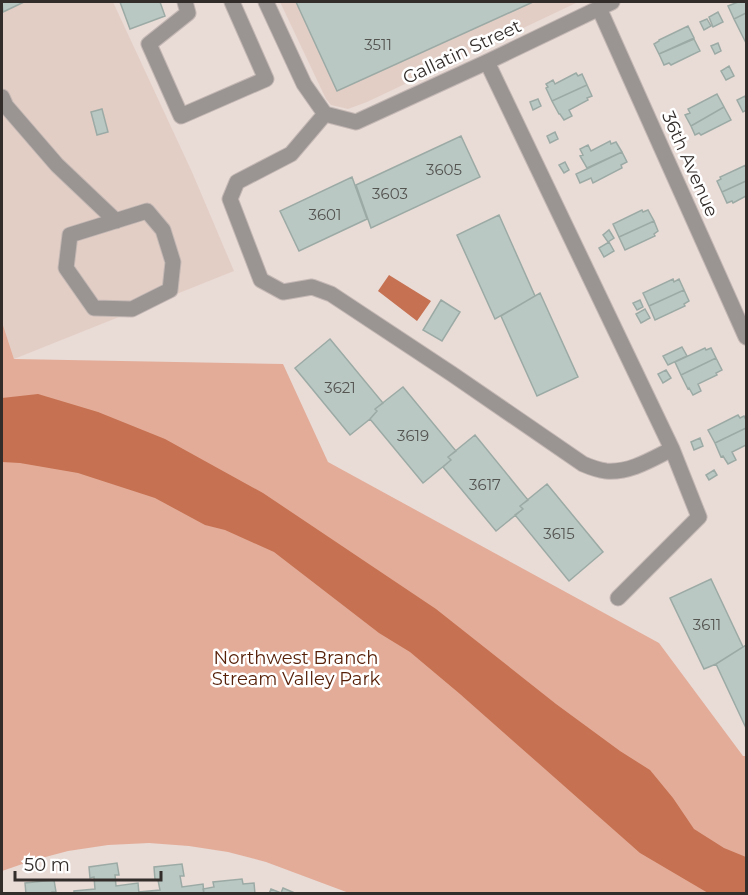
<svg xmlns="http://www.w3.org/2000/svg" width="748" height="895" font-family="Montserrat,sans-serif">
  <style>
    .built { fill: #e3cec6 }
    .green { fill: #e3ac98 }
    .water { fill: #c67151 }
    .building { fill: #bac8c4; stroke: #9caaa5; stroke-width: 1.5 }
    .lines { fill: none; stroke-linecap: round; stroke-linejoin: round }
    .minor-casing { stroke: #c4b8b4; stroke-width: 17 }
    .minor { stroke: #9a9593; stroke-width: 15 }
    .labels { text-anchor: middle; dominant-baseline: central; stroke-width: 5; stroke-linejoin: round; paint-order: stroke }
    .number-label { font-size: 15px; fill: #545451 }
    .street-label { font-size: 18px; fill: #322d2b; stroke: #fff }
    .park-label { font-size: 18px; fill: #561f07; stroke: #fff }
  </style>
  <rect width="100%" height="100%" fill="#e9dbd6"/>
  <path class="built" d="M2,2h111l79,170 42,99 -220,88 -12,-37z
    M280,2h298l-211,100 -19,7 -17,-4 -5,-6z"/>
  <path class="green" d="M2,322l12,37 269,5 45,98 331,181 84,113h3v137h-397l-83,-31 -38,-10 -39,-6 -40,-3 -41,2 -40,6 -34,9 -32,11z"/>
  <path class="water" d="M389,275l42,26 -14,20 -39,-30z
    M38,394l60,18 67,27 98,54 173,116 120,95 64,47 30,19 23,28 21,31 30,19 22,9v36h-38l-68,-40 -180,-159 -50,-42 -31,-19 -105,-81 -49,-22 -20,-5 -50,-27 -77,-25 -58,-10 -18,-1v-64z"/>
  <path class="building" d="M2,2h22l-21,10z
    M120,2h40l5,14 -35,13z
    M296,2h237l-196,89z
    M738,2h8v11l-12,6 -6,-13z
    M718,12l5,10 -10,5 -4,-10z
    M746,13v30l-12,-24z
    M707,19l4,7 -7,4 -4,-8z
    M688,26l6,12 -35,16 -5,-10 5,-3v-1z
    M694,39l6,12 -29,14 -2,-2 -5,2 -5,-11z
    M718,43l3,8 -6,3 -4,-8z
    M729,66l5,10 -8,4 -5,-9z
    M576,73l2,3 4,-2 5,11 -35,16 -6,-13 2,-1 -2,-3 7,-4 2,4z
    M587,85l5,11 -5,2 1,2 -19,10 3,6 -8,4 -4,-6h-1l-7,-13z
    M717,94l7,13 -33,19 -6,-11 5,-2 -2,-4z
    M745,96l1,3v11l-3,2 -6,-12z
    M538,99l3,7 -8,4 -3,-8z
    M724,107l7,13 -30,15 -2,-2 -4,2 -4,-9z
    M102,109l6,23 -11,3 -6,-23z
    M555,132l3,7 -8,4 -3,-7z
    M461,136l19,41 -109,51 -15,-43z
    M610,141l1,3 5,-2 6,10 -35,16 -7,-12 3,-1 -3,-6 8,-4 3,6z
    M622,152l5,10 -6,3 1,3 -29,15 -2,-5 -11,5 -4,-9z
    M565,162l4,8 -5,3 -5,-8z
    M746,165v16l-24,11 -5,-11 4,-2 -1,-2z
    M352,177l15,42 -68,32 -19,-40z
    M746,181v15l-13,7 -1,-2 -5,2 -5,-11z
    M642,210l1,2 5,-2 6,11 -35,16 -6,-13z
    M499,215l36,81 -40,23 -38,-84z
    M654,221l4,10 -4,3 1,2 -30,14 -6,-13z
    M609,230l5,8 -6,4 -5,-7z
    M609,242l5,9 -10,6 -5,-9z
    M673,279l1,3 5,-3 5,11 -35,16 -6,-13z
    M684,290l5,11 -5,3 1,2 -30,14 -6,-14z
    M540,293l38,84 -41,19 -36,-80z
    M441,300l19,12 -18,29 -19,-11z
    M640,300l3,7 -6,3 -4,-7z
    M645,309l5,9 -9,5 -5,-9z
    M330,339l53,64 -8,6 2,2 -7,8 -20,16 -55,-67z
    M682,347l5,9 -19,9 -5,-9z
    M705,348l1,2 5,-2 5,10 -35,17 -6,-13z
    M716,358l6,12 -6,3 1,2 -19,9 3,7 -8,4 -4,-7 -1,1 -7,-14z
    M666,370l5,8 -8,5 -5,-9z
    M403,387l53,64 -8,6 3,3 -28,23 -53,-64 7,-8 -2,-2z
    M738,415l2,3 4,-2 2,4v8l-31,15 -7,-13z
    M746,428v17l-14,7 4,8 -8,4 -5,-8 -2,1 -6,-14z
    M475,435l53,65 -8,6 3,3 -27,22 -53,-64 8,-7 -3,-3z
    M700,438l3,8 -9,4 -3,-8z
    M714,470l3,5 -8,5 -3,-5z
    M547,484l56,68 -34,29 -54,-66 8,-6 -3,-3z
    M711,579l32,68 -27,17 -12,5 -34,-71z
    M746,645v83l-30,-64z
    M117,863l2,12h-4l1,11 22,-3 1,11h-65v-3l21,-2 -1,-12 -4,1 -1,-11z
    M182,864l2,12h-4l2,11 21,-3 1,10h-65v-2l21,-2 -2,-10h-3l-1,-13z
    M242,879l1,5 11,-1 1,11h-51l-1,-5 11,-2 -1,-5z
    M54,880l2,12h-4v2h-26l-1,-11z
    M283,888l14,6h-28l2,-5 10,4z"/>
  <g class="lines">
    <defs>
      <path id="minor" d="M185,2l3,11 -39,31 32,72 85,-37 -34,-77
        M266,2l38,82 21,30
        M599,8l147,329
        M487,62l185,387 27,68 -81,81
        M2,97l4,9 51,59 59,56
        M325,114l-34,40 -54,28 -7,17 31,81 22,12 29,-5 19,7 121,80 131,90c7,3 15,6 23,7 24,2 46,-12 66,-22
        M325,114l31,8 131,-60 125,-60
        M147,211l16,19 10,32 -3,28 -38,19 -38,-1 -28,-40 4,-33z"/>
    </defs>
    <use href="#minor" class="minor-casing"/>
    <use href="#minor" class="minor"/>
  </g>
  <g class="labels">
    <g class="number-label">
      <text x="378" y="44">3511</text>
      <text x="444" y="169">3605</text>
      <text x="390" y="193">3603</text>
      <text x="325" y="214">3601</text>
      <text x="340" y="387">3621</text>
      <text x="413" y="435">3619</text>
      <text x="485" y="484">3617</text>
      <text x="559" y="533">3615</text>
      <text x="707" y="624">3611</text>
    </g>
    <g class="street-label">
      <text transform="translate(462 52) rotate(-25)">Gallatin Street</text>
      <text transform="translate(690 164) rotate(66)">36th Avenue</text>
    </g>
    <g class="park-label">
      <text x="296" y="658">Northwest Branch<tspan x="296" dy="21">Stream Valley Park</tspan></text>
    </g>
  </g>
  <rect width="748" height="895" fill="none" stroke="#322d2b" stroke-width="6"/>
  <path d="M15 871v9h146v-9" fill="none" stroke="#322d2b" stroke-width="3"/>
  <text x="24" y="871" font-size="18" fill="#322d2b" stroke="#ffffff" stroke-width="4.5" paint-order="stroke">50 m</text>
</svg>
